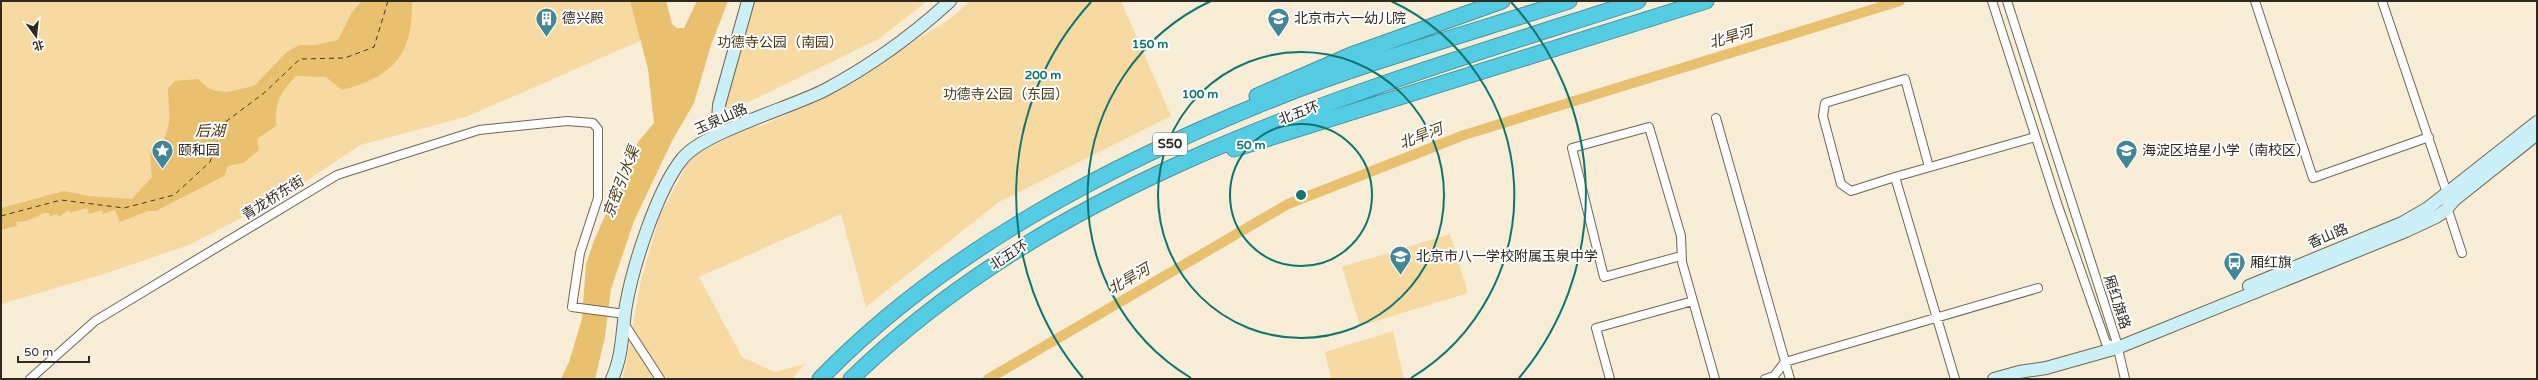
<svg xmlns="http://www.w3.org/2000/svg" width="2538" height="380" font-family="'Varela Round','Noto Sans SC',sans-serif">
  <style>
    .green { fill: #f7daa1 }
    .water { fill: #e9c06d }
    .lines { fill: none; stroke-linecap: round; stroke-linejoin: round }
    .canal { stroke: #e9c06d; stroke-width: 10 }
    .ferry { stroke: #4a3915; stroke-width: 1; stroke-dasharray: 5 4; stroke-linecap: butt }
    .street-casing { stroke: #706653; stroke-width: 10 }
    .secondary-casing { stroke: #706653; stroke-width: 14 }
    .highway-casing { stroke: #47939f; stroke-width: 17 }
    .street { stroke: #fff; stroke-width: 8 }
    .secondary { stroke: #ccf0f7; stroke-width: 12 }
    .highway { stroke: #54cce3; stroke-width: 15 }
    .ring { fill: none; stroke: #0f766e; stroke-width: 2 }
    .labels { text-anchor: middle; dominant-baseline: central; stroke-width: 4; stroke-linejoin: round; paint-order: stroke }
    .shield { fill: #fff; stroke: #6d6964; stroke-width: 1 }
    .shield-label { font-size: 13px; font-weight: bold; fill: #2e2921 }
    .poi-label { font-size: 14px; fill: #2e2921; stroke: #fff; text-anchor: start }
    .park-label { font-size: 14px; fill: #4b3a16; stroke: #fff }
    .street-label { font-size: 14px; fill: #2e2921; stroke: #fff }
    .water-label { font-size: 15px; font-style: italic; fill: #4a3915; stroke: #fff }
    .centre { fill: #0f766e; stroke: #fff; stroke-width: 2 }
    .ring-label { font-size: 12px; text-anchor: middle; font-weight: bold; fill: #0f766e; stroke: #fff; stroke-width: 4; stroke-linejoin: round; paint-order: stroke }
  </style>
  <rect width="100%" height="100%" fill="#f8edd7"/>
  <path class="green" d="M1,1h666l-27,40 -174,76 -106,28 -76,51 -95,49 -85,29 -103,30z
    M750,1h177l-48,38 -168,81z
    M970,1h151l50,115 -172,86 -133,105 -25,-93 -142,63 43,80 33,15 30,-8 -13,15h-169l18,-99 19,-65 31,-58 57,-30 13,-1 67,-31 122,-76z
    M1450,234l18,59 -108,33 -18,-59z
    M1393,331l11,48h-73l-6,-27z"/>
  <path class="water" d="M362,1h50c1,54 -18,75 -70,89l-16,-13 -30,-1c-16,17 -21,25 -20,50l-19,13 2,11 -16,13 -15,3 -4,10 -68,35h-8l-28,11 -5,-12 -12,4 -1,-4 -13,4 -2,-6 -17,5 -1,-3 -11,7 -1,-3 -7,2 -1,-3h-5l-17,8 -11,1 1,4 -16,4v-22l63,-17 24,5 44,3 20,-22 -2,-23 4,-10 9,-3c10,-21 5,-32 5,-53l7,-7 23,-2 10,9 8,3 11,1 27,-6 33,-34 12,-7h16l23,-5 14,-28z
    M630,1h36l6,23 5,4h7l13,-27h31l-17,44 -17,58 -22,38 -38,80 -23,68 -6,48 -10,42h-34l8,-17 13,-43 4,-55 9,-26 43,-96 16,-19 -6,-54z"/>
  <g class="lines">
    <path class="canal" d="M988,379l300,-175 176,-69 436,-134"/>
    <path class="ferry" d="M1,216l60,-16 63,8 50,-13 36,-33 14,-39 40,-30 36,-34 45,-1 29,-11 14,-46"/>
    <defs>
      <path id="street" d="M1992,1l66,205 48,137 11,5
        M2007,1l109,339 9,39
        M2255,1l58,177 116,-41
        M2382,1l66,195
        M1716,118l74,261
        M1929,167l-24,-88 -80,24 -2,13 18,68 10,7 44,-14 60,202
        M1895,177l140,-40
        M2447,207l15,46
        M1681,256l-77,21 -32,-129 77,-21 32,109 1,26 33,117
        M627,328l33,51
        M30,379l65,-58 242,-146 142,-45 88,-9 26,2 5,6v69l-18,55 -8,54 53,7
        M1610,379l-14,-51 97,-27
        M1765,379l9,-3 11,-14 253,-74"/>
      <path id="secondary" d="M717,135l2,-30 29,-104
        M2249,286l153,-63 26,-15 109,-86
        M612,379c11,-24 10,-49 14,-74 7,-39 31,-115 56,-146 21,-27 108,-51 143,-69 45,-24 88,-55 125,-89
        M1994,379l25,-7 27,-4 71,-20 289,-117 30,-14 10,-7 8,-10 83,-66"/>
      <path id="highway" d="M1257,96l94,-41 151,-54
        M1234,149l472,-148
        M820,379c124,-128 289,-214 453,-280 96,-38 197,-66 296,-98
        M851,379c216,-209 510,-288 787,-378"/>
    </defs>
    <use href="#street" class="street-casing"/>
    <use href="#secondary" class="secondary-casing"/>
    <use href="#highway" class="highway-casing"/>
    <use href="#street" class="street"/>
    <use href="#secondary" class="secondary"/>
    <use href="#highway" class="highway"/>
  </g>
  <g class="ring">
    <circle cx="1301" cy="195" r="71"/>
    <circle cx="1301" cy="195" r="143"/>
    <path d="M1191 378A214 214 0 0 1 1211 1M1391 1A214 214 0 0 1 1411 378"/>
    <path d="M1083 378A285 285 0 0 1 1091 2M1511 2A285 285 0 0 1 1519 378"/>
  </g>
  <defs>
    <symbol id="building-pin" viewBox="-11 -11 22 30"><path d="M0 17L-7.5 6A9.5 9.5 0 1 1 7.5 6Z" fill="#428795" stroke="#fff"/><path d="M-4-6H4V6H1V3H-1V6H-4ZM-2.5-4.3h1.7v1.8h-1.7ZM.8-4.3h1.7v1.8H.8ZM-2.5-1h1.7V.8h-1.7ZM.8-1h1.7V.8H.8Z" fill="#fff"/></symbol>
    <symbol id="school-pin" viewBox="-11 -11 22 30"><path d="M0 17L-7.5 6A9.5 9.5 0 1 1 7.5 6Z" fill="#428795" stroke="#fff"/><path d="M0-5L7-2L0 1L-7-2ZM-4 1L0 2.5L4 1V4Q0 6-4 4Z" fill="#fff"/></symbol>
    <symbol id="sight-pin" viewBox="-11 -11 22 30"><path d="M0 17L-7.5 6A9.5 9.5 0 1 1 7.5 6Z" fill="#428795" stroke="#fff"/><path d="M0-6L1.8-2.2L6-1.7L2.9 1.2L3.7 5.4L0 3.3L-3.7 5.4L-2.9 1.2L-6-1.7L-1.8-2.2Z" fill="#fff"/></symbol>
    <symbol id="bus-pin" viewBox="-11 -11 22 30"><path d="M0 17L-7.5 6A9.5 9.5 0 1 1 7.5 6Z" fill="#428795" stroke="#fff"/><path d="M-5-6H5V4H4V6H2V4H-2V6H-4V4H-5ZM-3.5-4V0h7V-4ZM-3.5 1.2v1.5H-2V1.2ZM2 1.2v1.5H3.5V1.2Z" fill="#fff"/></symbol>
  </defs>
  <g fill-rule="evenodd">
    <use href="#building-pin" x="534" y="6" width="25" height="34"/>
    <use href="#school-pin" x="1266" y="6" width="25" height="34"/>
    <use href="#sight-pin" x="150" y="138" width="25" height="34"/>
    <use href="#school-pin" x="2114" y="138" width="25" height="34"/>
    <use href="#school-pin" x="1388" y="244" width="25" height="34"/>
    <use href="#bus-pin" x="2222" y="250" width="25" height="34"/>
  </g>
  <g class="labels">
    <rect class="shield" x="1153" y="133" width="34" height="22" rx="3"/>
    <g class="shield-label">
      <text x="1170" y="144">S50</text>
    </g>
    <g class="poi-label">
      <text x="562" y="18">德兴殿</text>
      <text x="1294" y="18">北京市六一幼儿院</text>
      <text x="178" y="150">颐和园</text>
      <text x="2142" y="150">海淀区培星小学（南校区）</text>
      <text x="1416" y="256">北京市八一学校附属玉泉中学</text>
      <text x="2250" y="262">厢红旗</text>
    </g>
    <g class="park-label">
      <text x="780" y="42">功德寺公园（南园）</text>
      <text x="1006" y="94">功德寺公园（东园）</text>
    </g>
    <g class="street-label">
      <text transform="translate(1299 113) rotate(-20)">北五环</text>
      <text transform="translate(721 119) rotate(-24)">玉泉山路</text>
      <text transform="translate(273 198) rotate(-32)">青龙桥东街</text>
      <text transform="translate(2328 236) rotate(-23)">香山路</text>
      <text transform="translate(1009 255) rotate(-33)">北五环</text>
      <text transform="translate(2117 302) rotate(72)">厢红旗路</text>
    </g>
    <g class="water-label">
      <text transform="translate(1731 37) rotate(-17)">北旱河</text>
      <text x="210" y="131">后湖</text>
      <text transform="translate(1421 136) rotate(-21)">北旱河</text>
      <text transform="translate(621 182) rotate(-69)">京密引水渠</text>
      <text transform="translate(1129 279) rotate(-30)">北旱河</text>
    </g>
  </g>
  <circle cx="1301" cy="195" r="6" class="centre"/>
  <g class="ring-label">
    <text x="1150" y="48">150 m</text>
    <text x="1043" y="79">200 m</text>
    <text x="1200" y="98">100 m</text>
    <text x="1251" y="149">50 m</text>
  </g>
  <rect width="2538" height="380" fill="none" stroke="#2e2921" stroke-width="4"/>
  <g transform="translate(36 36) rotate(165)" stroke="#ffffff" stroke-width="3" paint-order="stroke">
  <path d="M0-3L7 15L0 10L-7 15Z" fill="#2e2921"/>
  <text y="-6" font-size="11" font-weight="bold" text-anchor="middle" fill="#2e2921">北</text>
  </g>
  <path d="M18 356v6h71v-6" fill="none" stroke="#2e2921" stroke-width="2"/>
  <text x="24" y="356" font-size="12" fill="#2e2921" stroke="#ffffff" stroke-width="3" paint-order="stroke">50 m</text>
</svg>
